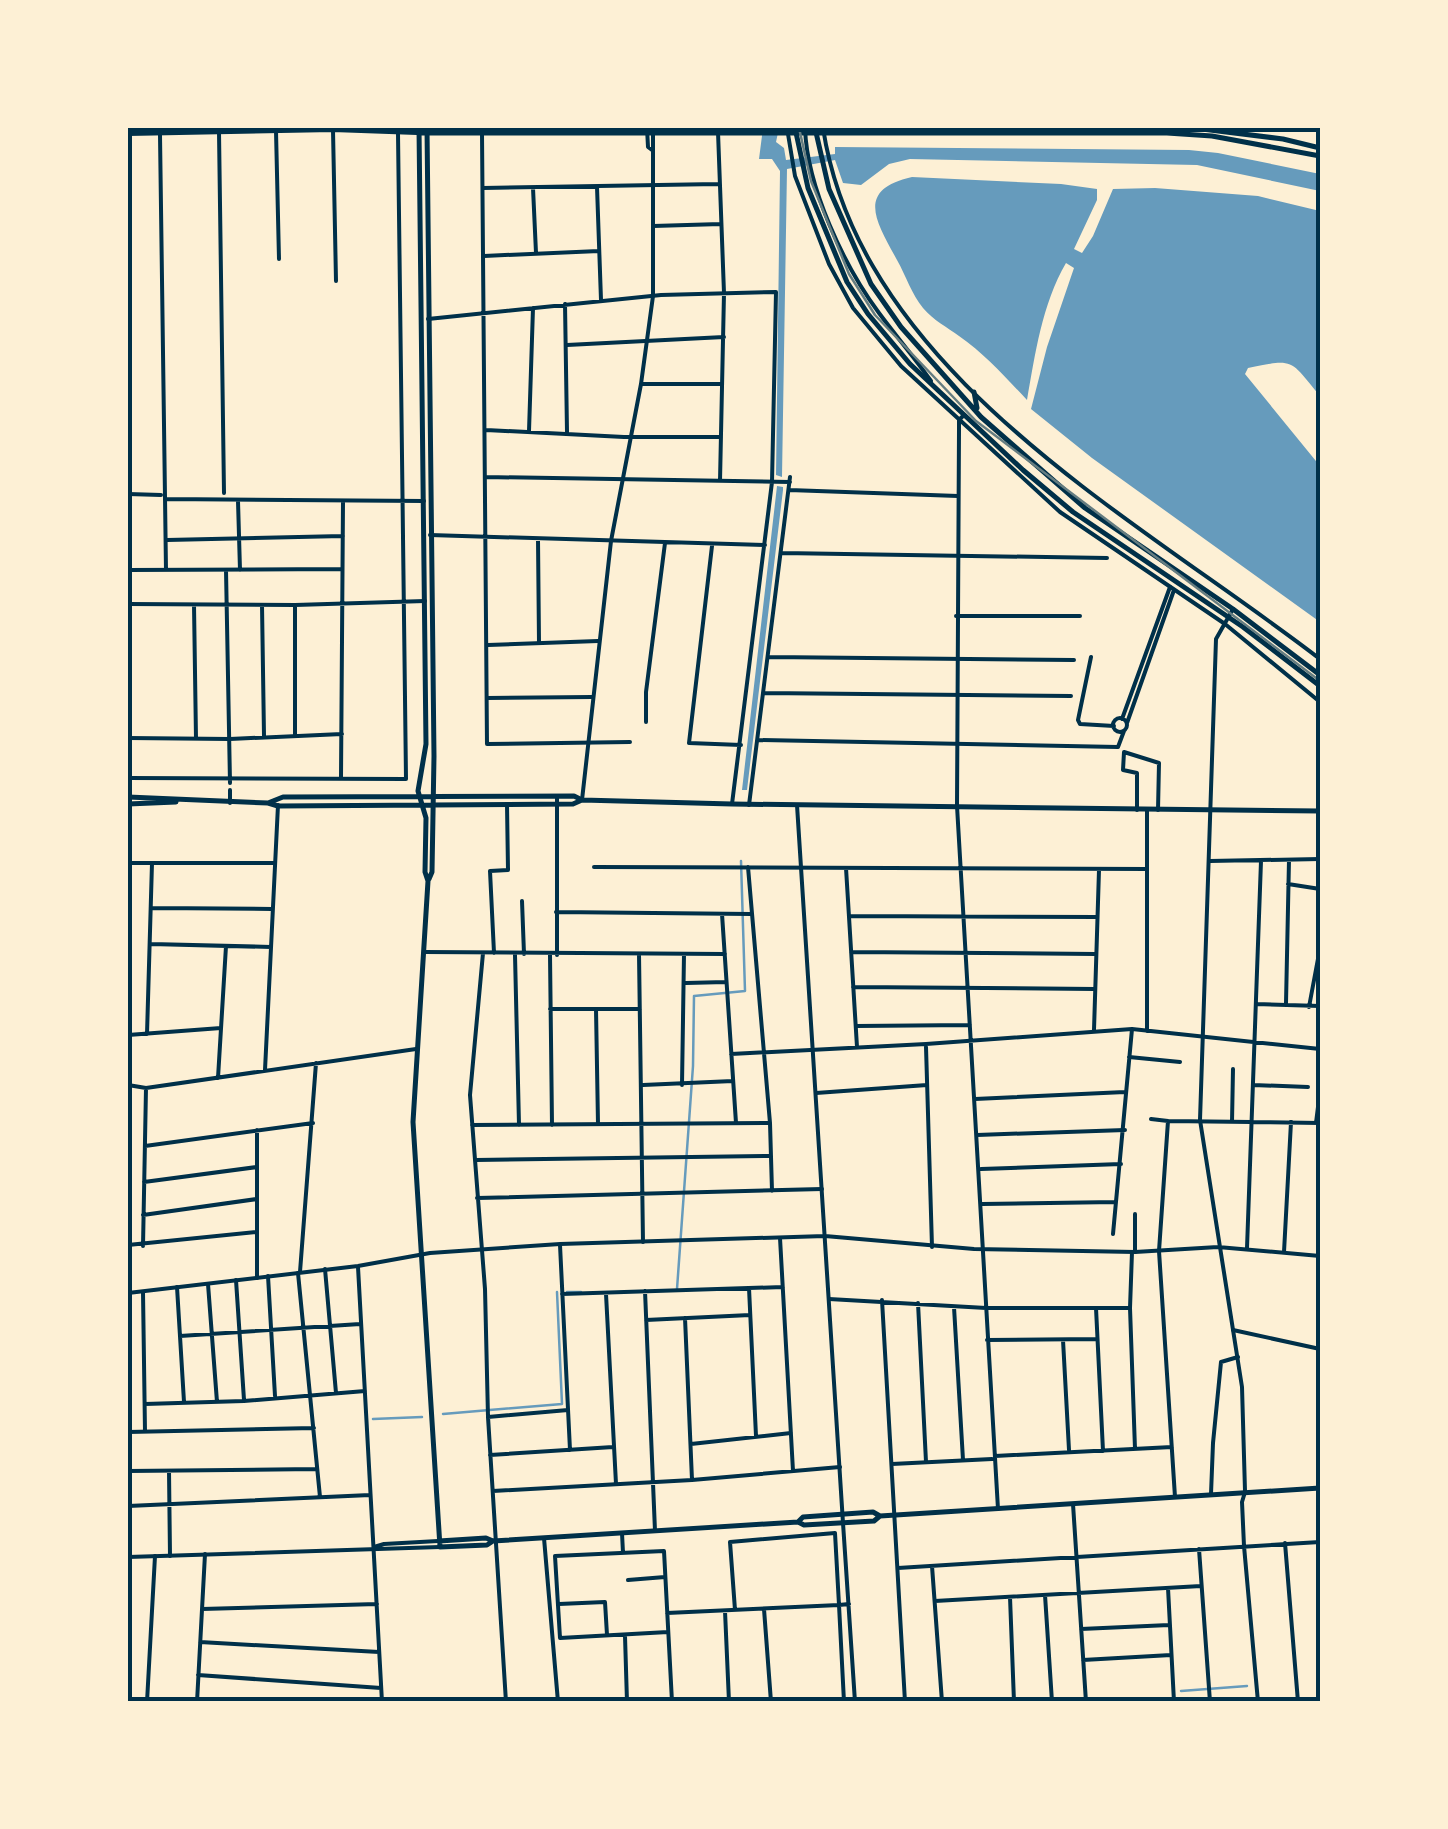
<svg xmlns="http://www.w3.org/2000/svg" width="1448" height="1829" font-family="'Sofia Sans Condensed',sans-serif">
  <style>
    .water { fill: #669bbc }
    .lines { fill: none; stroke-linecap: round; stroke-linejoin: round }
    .stream { stroke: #669bbc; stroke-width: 2.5 }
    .minor { stroke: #003049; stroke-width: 4 }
    .tertiary { stroke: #003049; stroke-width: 4 }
    .secondary { stroke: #003049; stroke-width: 5 }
    .trunk { stroke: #003049; stroke-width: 5 }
    .rail { stroke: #657d81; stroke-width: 2.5 }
    .neatline { fill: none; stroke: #003049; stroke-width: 4 }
  </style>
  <rect width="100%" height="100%" fill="#fdf0d5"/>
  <path class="water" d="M763,128h16l-3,14 8,6 2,12 49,-6v-7l354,3 29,3 102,21v17l-123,-26 -287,-6 -21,5 -28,21 -18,-2 -8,-23 -48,9 -5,308 -6,-2 4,-304 -8,-12h-13z
    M912,177l149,7 36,5v11l-23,49 8,4 11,-17 20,-47 42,-1 103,8 62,15v185c-30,-36 -25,-38 -72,-28l-3,6 75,92v156l-228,-164 -61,-49 16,-62 27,-79 -8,-5c-24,41 -31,92 -39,137 -21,-22 -42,-46 -68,-64 -12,-9 -25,-15 -36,-28 -11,-13 -17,-32 -26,-48 -21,-39 -42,-70 15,-83z
    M777,486l6,1v3l-36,300h-5z"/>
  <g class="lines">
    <path class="stream" d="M677,1289l16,-223 1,-70 51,-5 -4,-130
      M567,1292h14
      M443,1414l119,-10 -5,-112
      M373,1419l49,-2
      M1181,1691l66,-5"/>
    <path class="minor" d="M333,130l3,151
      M276,131l3,128
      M219,132l5,361
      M718,132l6,161 -4,188
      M482,133l5,611 143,-2
      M160,135l6,435
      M597,187l4,113
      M483,188l235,-4
      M533,188l3,65
      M653,226l68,-2
      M484,256l115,-5
      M565,304l2,128
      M428,319l233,-24 115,-3 -4,190 -40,322
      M567,345l157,-8
      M642,384h80
      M486,430l138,7h97
      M529,431l4,-123
      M486,477l304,5
      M789,490l169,6
      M128,494l33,1
      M165,499l259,2
      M238,501l2,69
      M430,535l335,10
      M538,539l1,104
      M167,540l176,-4
      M712,546l-23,197 52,2
      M782,553l325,5
      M128,570l214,-1
      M226,570l4,213
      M128,604l167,1 130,-4
      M194,605l2,134
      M262,605l2,131
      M956,616h124
      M488,645l110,-4
      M769,657l305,3
      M1091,657l-13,63 2,4 34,2
      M763,693l308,3
      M487,698l105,-1
      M1113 725a7 7 0 1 1 14 0a7 7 0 1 1-14 0Z
      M1122,719l48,-132
      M646,722v-30l19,-149
      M1127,723l47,-133
      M295,735v-130
      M128,738l102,1 112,-5
      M757,740l361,7 6,-16
      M128,778l278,1 -8,-646
      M341,778l2,-276
      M230,803v-13
      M749,805l41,-328
      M957,806l41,703
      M1137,810v-37l-14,-3 1,-18 35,11 -1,47
      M1147,810v221
      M1210,861l110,-2
      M128,863h146
      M594,867l553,2
      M748,867l22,256 2,68
      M846,868l11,179
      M1288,884l32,5
      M522,901l2,53
      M152,908l120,1
      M556,912l195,2
      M722,914l14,209
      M849,916l248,1
      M151,944l120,3
      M424,952l301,2
      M851,952l245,2
      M483,953l-13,142 15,194 3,128 18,285
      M494,953l-4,-82 18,-1 -1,-65
      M639,954l4,288
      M515,955l4,170
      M550,955l2,170
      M557,955v-159
      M686,983l40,-1
      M853,987l242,2
      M1286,1003l3,-143
      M1256,1004l64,2
      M1309,1007l11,-59
      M550,1009h90
      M596,1009l2,115
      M856,1026l114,-1
      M1094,1030l5,-160
      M147,1034l5,-171
      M128,1035l93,-7
      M926,1047l6,200
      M731,1054l195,-10 206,-15 188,20
      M1129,1057l51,5
      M265,1070l13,-265
      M218,1078l8,-132
      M128,1085l18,3 270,-39
      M643,1085l90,-4
      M682,1085l2,-131
      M1253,1085l55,2
      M816,1093l111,-8
      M975,1099l150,-7
      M1151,1119l17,2
      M1232,1122l1,-53
      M1316,1123l4,-32
      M472,1125l298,-2
      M257,1130v148
      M977,1135l148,-5
      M145,1146l168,-23
      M476,1160l295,-4
      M981,1169l140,-5
      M144,1182l113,-15
      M477,1198l345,-9
      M982,1204l134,-2
      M143,1215l114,-16
      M1113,1234l19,-205
      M780,1238l13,233
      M128,1245l129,-13
      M560,1245l10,205
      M143,1246l3,-158
      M1247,1248l14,-387
      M1132,1252l-2,56 5,141
      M1135,1252v-38
      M1284,1252l7,-130
      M358,1267l24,435
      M325,1269l11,124
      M300,1272l16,-209
      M298,1273l22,224
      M268,1276l7,120
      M236,1280l8,120
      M208,1284l9,118
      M177,1287l7,115
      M749,1288l7,148
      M645,1291l10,240
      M143,1292l2,140
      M562,1294l221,-7
      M606,1294l10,190
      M829,1299l157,9h144
      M882,1300l23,402
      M918,1303l8,159
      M954,1307l9,153
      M1096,1308l7,143
      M685,1318l7,162
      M646,1320l104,-5
      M1233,1330l87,19
      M180,1336l180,-12
      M987,1340l110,-1
      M1063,1340l6,110
      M145,1404l99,-3 121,-10
      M488,1417l80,-7
      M128,1432l186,-4
      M691,1444l100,-11
      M490,1455l123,-8
      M995,1456l177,-9
      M892,1464l100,-5
      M128,1471l188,-2
      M169,1471l1,85
      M493,1491l199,-11 148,-13
      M1245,1492l-3,10 2,44 14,156
      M1211,1494l2,-51 8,-81 17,-5
      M1175,1497l-16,-246 9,-130 152,2
      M1073,1504l13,198
      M128,1506l242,-11
      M843,1523l12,179
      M622,1533l1,20
      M544,1538l14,164
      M1285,1543l13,159
      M1199,1549l11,153
      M932,1566l10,136
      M898,1568l422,-26
      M628,1580l37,-3
      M1168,1588l6,114
      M1045,1595l7,107
      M1010,1597l4,105
      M935,1601l266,-15
      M559,1604l46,-2 2,33
      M202,1609l175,-5
      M764,1609l7,93
      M735,1610l-5,-68 105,-9 4,72 10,-1
      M725,1611l4,91
      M667,1613l172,-8 5,97
      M1081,1629l88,-4
      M668,1632l-108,6 -5,-82 109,-5 8,151
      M625,1636l2,66
      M200,1642l179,10
      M1083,1660l88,-5
      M198,1675l183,13
      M128,1701l2,1
      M147,1702l8,-146
      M197,1702l8,-148"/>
    <path class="tertiary" d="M647,128l1,19 4,3
      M787,128l8,48 34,88 24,44 48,58 159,146 165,112 95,78
      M805,128c2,59 39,138 74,185 17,23 35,44 52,68
      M823,128c38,247 317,392 497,531
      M128,134l205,-4 84,3
      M1233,609l-17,30 -16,481 42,267 3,104
      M582,800l29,-259 30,-157 12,-88v-168
      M797,805l46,718
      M957,806l2,-376v-10l5,-5
      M128,1293l230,-27 72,-13 130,-9 265,-8 149,13 161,3 83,-5 102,9
      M374,1547l10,-3 54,-3
      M128,1557l312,-10"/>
    <path class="secondary" d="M419,128l7,616 -8,47 8,27 -1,54 3,9 -15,241 27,425 47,-2 6,-4
      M427,128l7,628 -2,116 -3,7
      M1194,128l89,11 37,9
      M421,133h746l45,3 108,20
      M128,797l140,6 15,-6 291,-1 8,4 150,4 588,7
      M268,803l10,3 295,-2 9,-4
      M128,804l48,-2
      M798,1522l5,-5 70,-5 7,4
      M439,1541l47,-3 7,3 305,-19 6,3 70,-4 6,-5 440,-28"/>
    <path class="trunk" d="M795,128l13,60 39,94 21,32 42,50 113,106 50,42 170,115 77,59
      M815,128l14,61 42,95 30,43 80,90 104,91 148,101 87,66
      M974,392l3,16"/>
    <path class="rail" d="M799,128l12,53 38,93 26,41 101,106 344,260"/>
  </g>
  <rect width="1448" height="1829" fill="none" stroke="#fdf0d5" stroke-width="260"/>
  <rect x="130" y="130" width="1188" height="1569" class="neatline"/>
</svg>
